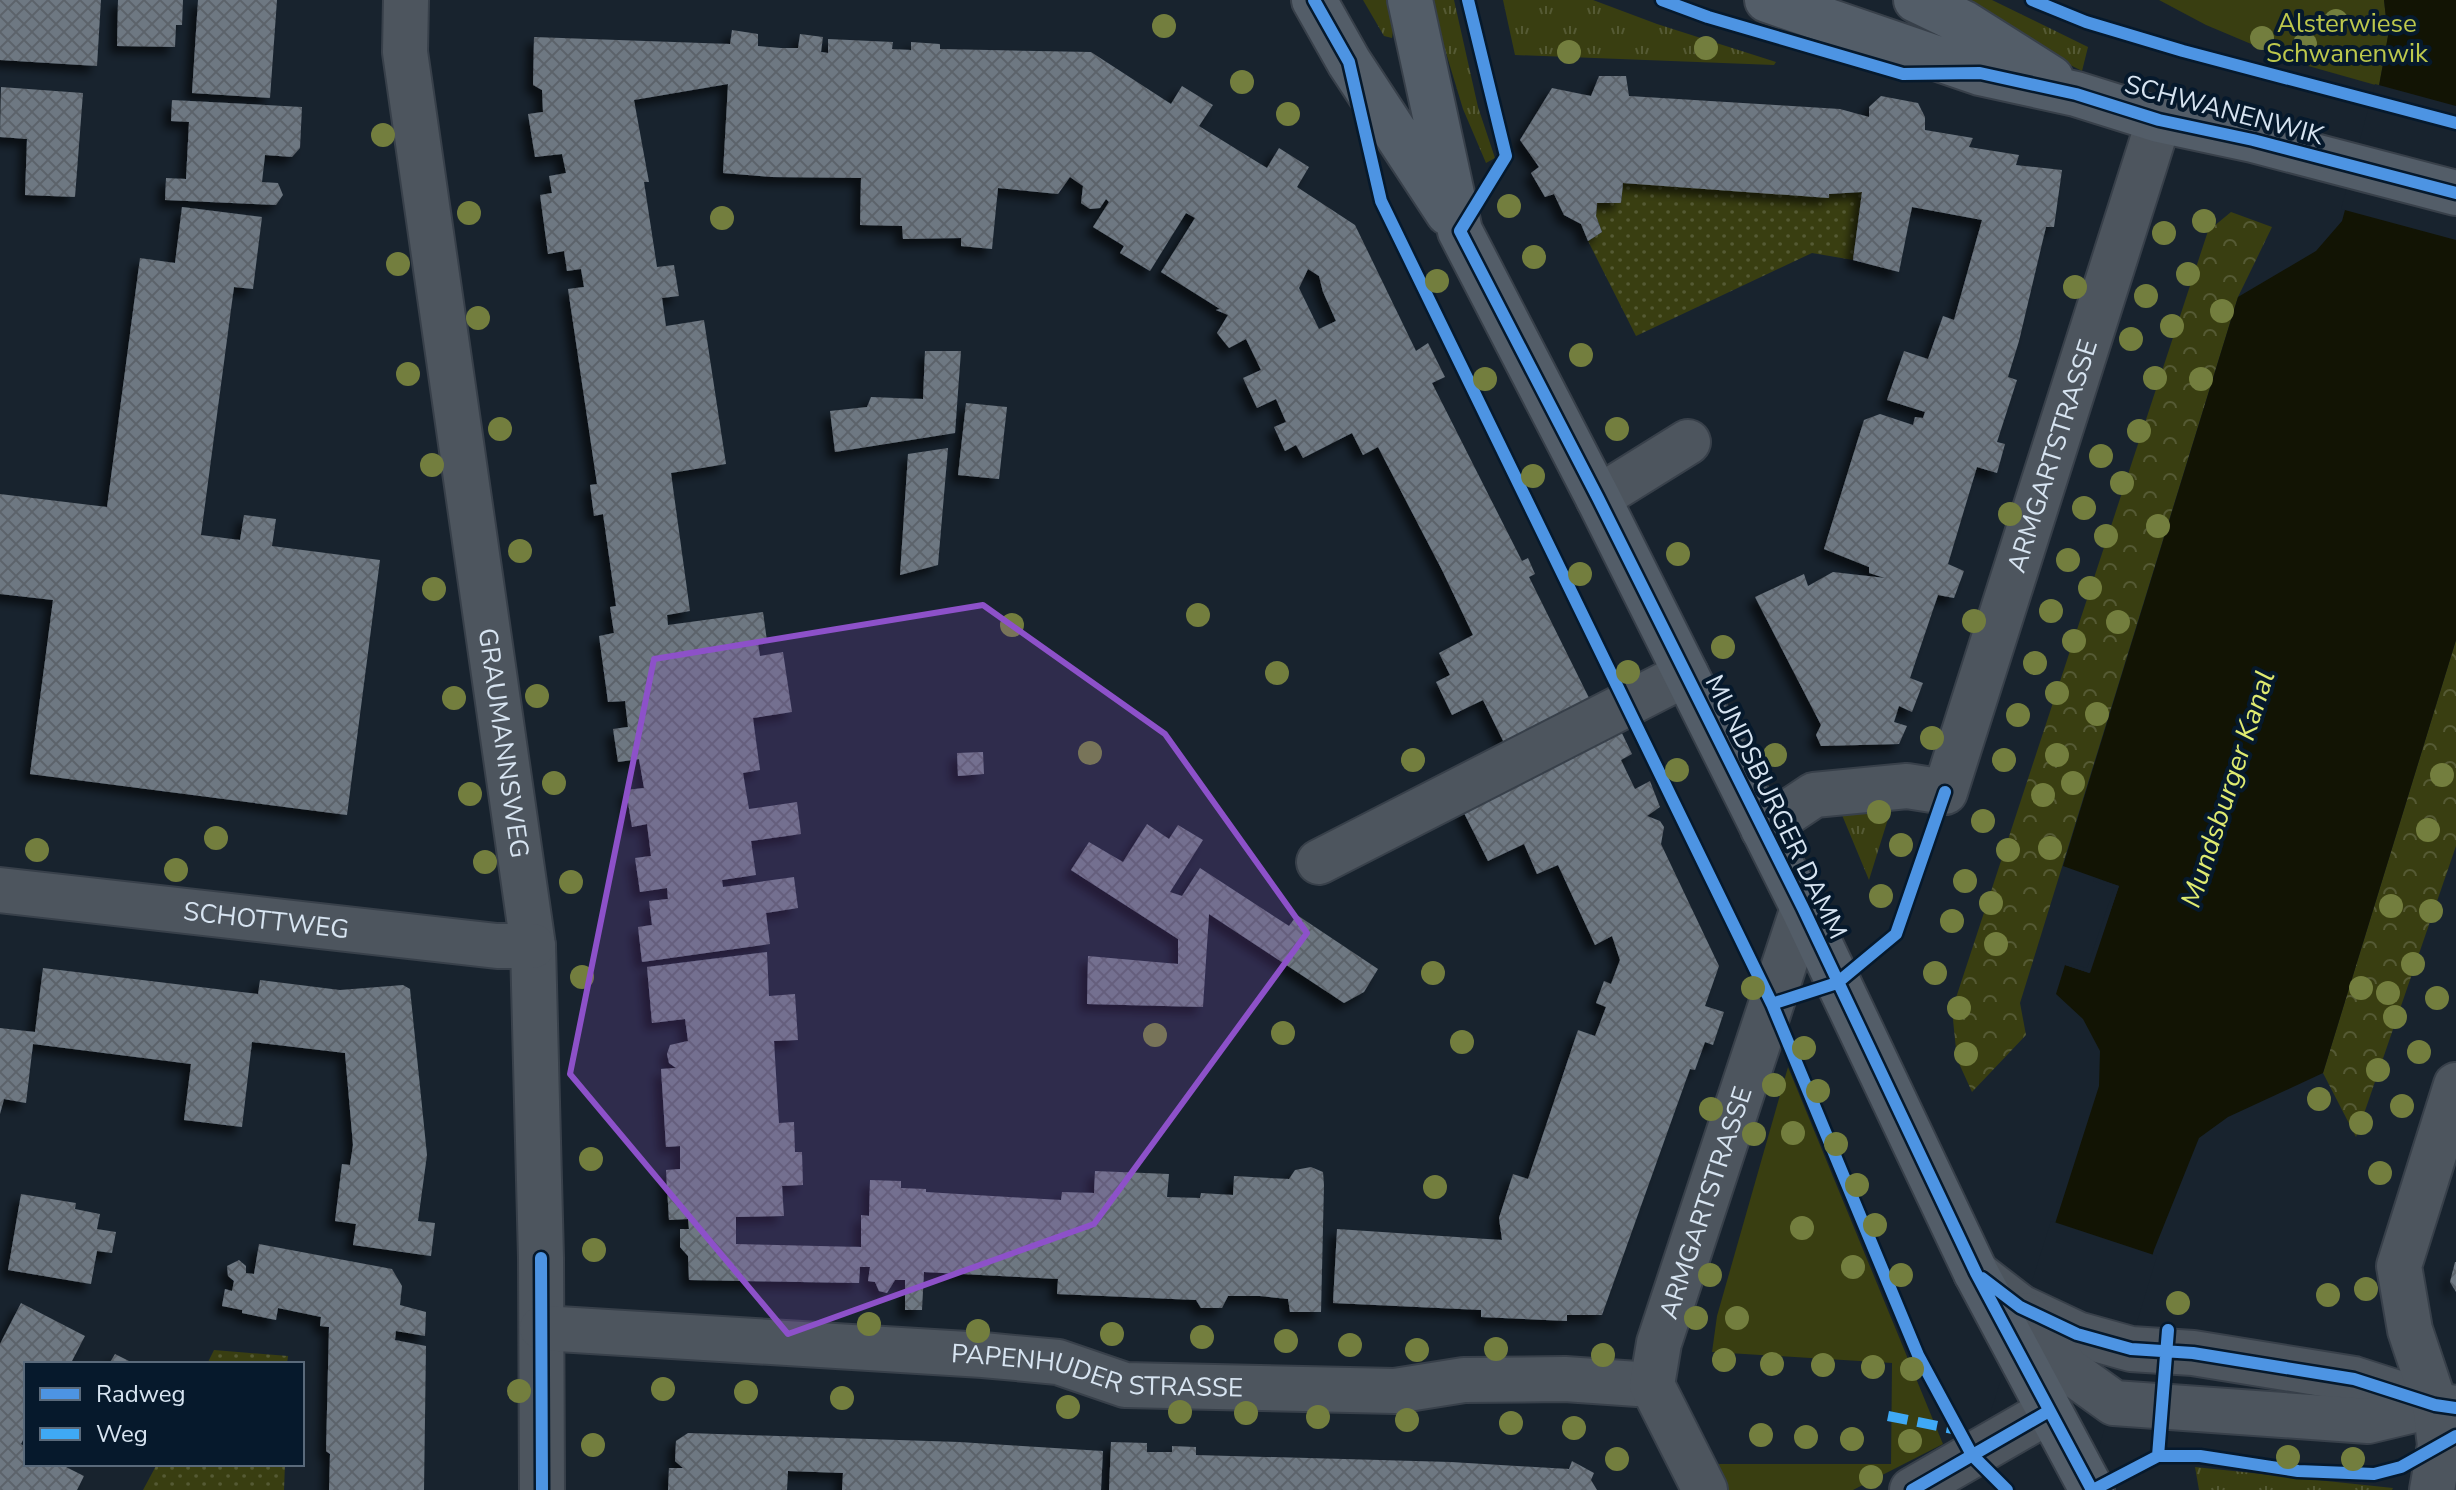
<svg xmlns="http://www.w3.org/2000/svg" width="2456" height="1490" font-family="'Nunito Sans',sans-serif">
  <style>
    .grass { fill: url(#grass-tufts) }
    .forest { fill: url(#forest-crowns) }
    .park { fill: #393e11 }
    .garden { fill: url(#garden-dots) }
    .water { fill: #121404 }
    .pier { fill: #18232e }
    .building { fill: url(#building-cross-hatch); fill-rule: evenodd; filter: url(#shadow) }
    .lines { fill: none; stroke-linecap: round; stroke-linejoin: round }
    .minor-casing { stroke: #38404a; stroke-width: 48 }
    .major-casing { stroke: #38404a; stroke-width: 48 }
    .minor { stroke: #4d555e; stroke-width: 44 }
    .major { stroke: #535d68; stroke-width: 44 }
    .quiet { stroke: #3fa9f5; stroke-width: 10; stroke-dasharray: 20 10; stroke-linecap: butt }
    .cycleway-casing { stroke: #06192c; stroke-width: 17 }
    .cycleway { stroke: #4d94e3; stroke-width: 12 }
    .tree { fill: #737e3e }
    .marked { fill: #8d51c9; fill-opacity: 0.2; stroke: #8d51c9; stroke-width: 6; stroke-linejoin: round }
    .labels { text-anchor: middle; dominant-baseline: central; stroke-width: 8; stroke-linejoin: round; paint-order: stroke }
    .park-label { font-size: 26px; fill: #bdc84c; stroke: #06192c }
    .street-label { font-size: 26px; fill: #d7e4f1; stroke: #06192c }
    .water-label { font-size: 28px; font-style: italic; fill: #dfeb70; stroke: #06192c }
  </style>
  <defs>
    <pattern id="grass-tufts" width="24" height="20" patternUnits="userSpaceOnUse" patternTransform="scale(2)"><rect width="24" height="20" fill="#393e11"/><path d="M3 7l-1-3M5 7V3M7 7l1-3M15 17l-1-3M17 17v-4M19 17l1-3" fill="none" stroke="#555a34"/></pattern>
    <pattern id="forest-crowns" width="20" height="18" patternUnits="userSpaceOnUse" patternTransform="scale(2)"><rect width="20" height="18" fill="#393e11"/><path d="M2 6a3 3 0 1 1 6 0M12 15a3 3 0 1 1 6 0" fill="none" stroke="#555a34"/></pattern>
    <pattern id="garden-dots" width="8" height="8" patternUnits="userSpaceOnUse" patternTransform="scale(2)"><rect width="8" height="8" fill="#393e11"/><path d="M2 2h.1M6 6h.1" fill="none" stroke="#555a34" stroke-width="1.8" stroke-linecap="round"/></pattern>
    <pattern id="building-cross-hatch" width="8" height="8" patternUnits="userSpaceOnUse" patternTransform="scale(2)"><rect width="8" height="8" fill="#6e7882"/><path d="M0 0l8 8M0 8l8-8" fill="none" stroke="#5c636b"/></pattern>
    <filter id="shadow"><feDropShadow dx="-7" dy="7" stdDeviation="4" flood-color="#0009"/></filter>
  </defs>
  <rect width="100%" height="100%" fill="#18232e"/>
  <path class="grass" d="M1363,0h23l7,31 -1,7 -8,-2z
    M1430,0h24l24,107 17,51 -9,5 -23,-54z
    M1503,0h90l64,24 119,38 -2,3 -259,-10z
    M1965,0h27l96,47 -6,24 -71,-36z
    M1892,806l-23,74 -27,-65z
    M2195,1467l198,21 -1,2h-193z"/>
  <path class="forest" d="M2231,212l41,15 -34,70 -218,706 6,32 -54,57 -15,-33 -5,-49 256,-779z
    M2456,640v206l-100,291 -33,-64z"/>
  <path class="park" d="M2159,0h225l4,36 -9,50 -85,-24 -88,-37z
    M1788,1067l155,377 -90,46h-127l-19,-26h184l1,-101 -180,-11 5,-36z"/>
  <path class="garden" d="M1623,183l206,11 33,-2 -9,68 -41,-7 -176,83 -48,-95 14,-9 -6,-16 1,-13h24z
    M214,1350l74,6 -1,8h-80z
    M157,1464h128l-1,26h-141z"/>
  <path class="water" d="M2384,0h72v640l-133,433 -95,44 -29,21 -45,112 -72,240h-112l129,-404 1,-35 -17,-32 -27,-25 9,-29 24,8 30,-87 -56,-20 175,-569 78,-46 26,-30 37,-135 9,-50z"/>
  <path class="pier" d="M2375,84l81,22v134l-115,-31z
    M2094,878l25,8 -29,87 -25,-8 1,-3 21,6 27,-80 -21,-7z
    M2051,1221l106,35 -71,234h-120z"/>
  <path class="building" d="M0,0h101l-4,66 -97,-6z
    M118,0h65l-1,25h-6l-1,22 -58,-1z
    M198,0h79l-7,98 -78,-5z
    M732,30l26,4v12l23,2h17l2,-14 23,3 -2,15 7,1v-14l65,3 -1,7 19,1v-8l29,2v5l151,3 80,52 11,-18 31,19 -14,21 68,42 12,-20 30,19 -12,20 58,38 61,126 12,-8 17,34 -13,6 90,178 6,-3 7,16 -6,3 67,135 -86,43 -27,-55 -31,15 -16,-33 14,-7 -11,-22 34,-18 -31,-65 -64,-123 -15,8 -11,-22 -49,25 -7,-13 -11,6 -11,-24 12,-5 -10,-23 -19,9 -14,-30 18,-8 -15,-31 -17,9 -12,-15 11,-18 -12,-5 4,-1 -59,-37 34,-54 -9,-5 -36,58 -30,-18 4,-7 -31,-19 16,-25 -3,-3 -6,9 -10,1 -9,-6 2,-17 -13,-9 -12,17 -60,-6 -6,61 -31,-3v-8l-58,1 -1,-13 -42,-1 1,-47 -89,-1 -49,-4 5,-89 -94,16 15,82h-5l13,85 17,-2 5,31 -17,2 4,28 38,-6 22,144 -55,9 19,138 -23,4 1,10 95,-13 4,29 -9,2 2,13 23,-4 9,60 -39,6 7,52 -17,3 6,36 48,-7 4,32 -50,7 5,34 -34,5 1,7 71,-10 4,31 -32,5 4,31 -128,18 -4,-35 14,-2 -3,-24 19,-2 -1,-11 -27,4 -5,-34 16,-2 -4,-32 -15,3 -6,-37 18,-2 -5,-29 -21,3 -5,-33 15,-2 -3,-26 -17,1 -9,-66 15,-3 -4,-26 6,-1 -13,-92 -9,2 -4,-31 7,-1 -29,-195 16,-2 -3,-18 -14,2 -3,-20 -16,3 -8,-59 12,-2 -3,-17 17,-3 -4,-19 -27,3 -7,-43 15,-2 -1,-22 -9,-5 1,-48 196,7zM1308,269l11,7 4,16 13,29 -17,8 -20,-41z
    M1599,76h27l3,20 211,13 29,8v-10l12,-11 37,7 7,14v13l48,8 -4,9 50,8 -3,10 46,5 -8,57h-8l-27,114 -11,36 9,3 -20,62 8,2 -8,29 -20,-6 -29,97 16,7 -10,27 -16,-3 -28,83 13,5 -11,29 -13,-6 -5,16 13,4 -8,18 -78,2 -5,-11 5,-10 -66,-128 49,-23 4,12 25,-14 52,6 -16,-5v-6l-45,-18 40,-129 16,-6 33,11 2,-8 8,1 2,-6 -38,-12 17,-49 24,8 15,-43 11,4 28,-100 -70,-13 -13,65 -46,-12 9,-68 -33,2v4l-206,-15 -2,20h-24l-1,13 6,16 -14,9 -7,-17 -17,-9 -10,-21 -9,3 -14,-24 8,-6 -19,-27 32,-52 39,8z
    M1,87l82,6 -8,104 -50,-2 2,-56 -27,-2z
    M172,100l130,7 -2,41 -8,9 -27,-2 -3,27 16,1 5,12 -7,10 -111,-5 1,-22 20,1 3,-57 -18,-1z
    M182,207l80,10 -9,72 -19,-2 -33,248 39,5 4,-25 32,4 -4,27 108,14 -33,255 -317,-41 23,-174 -53,-6v-100l107,13 33,-249 35,5z
    M925,351h36l-6,82 -120,19 -5,-41 37,-4 4,-10 52,2z
    M966,403l41,4 -8,72 -41,-4z
    M948,448l-10,117 -38,10 8,-121z
    M1619,727l13,27 -11,6 14,29 15,-8 10,26 -13,9 13,5 4,6 -3,17 58,122 -14,40 19,6 -11,33 -8,-3 -10,28 -5,-1 -88,246h-35v6l-86,-4v-7l-148,-7 4,-74 165,11 -3,-22 14,-44 15,5 50,-149 17,6 11,-29 -10,-4 8,-22 7,3 9,-24 -8,-24 -17,9 -37,-80 -21,9 -13,-30 -36,17 -28,-56z
    M983,752l1,22 -26,2 -1,-23z
    M1147,824l22,15 9,-14 25,15 -33,52 12,4 18,-28 89,58 8,-11 81,54 -14,23 -20,11 -135,-89 -6,93 -116,-3 1,-48 90,8v-25l-107,-69 18,-28 34,20z
    M767,952l2,44 26,-2 3,46 -24,1 5,82 15,-1 1,30h7l1,33 -21,1 2,30 -48,1v27l125,3v-32l8,1 1,-36 31,1v7l25,1v3l135,8 1,-8 32,1 1,-22 74,3 -2,23 33,1 1,-5 32,2 1,-19 55,3 6,-9 16,-3 12,5 1,13 -3,127h-31l-2,-13 -28,-3h-32l-6,12h-21l-5,-8 -139,-6 1,-15 -134,-7 -2,38h-17v-30h-10l-8,13 -8,-2 -4,-9 -7,-1 2,-14h-10l-1,16 -170,-3 -1,-24 -8,-9v-18h9l-1,-10 -19,1 -3,-50 14,-1v-23l-14,1 -5,-78 15,-1 -7,-5 -2,-9 3,-9 18,-4 -3,-22 -33,4 -5,-56z
    M43,968l215,26 2,-14 80,10 63,-5 7,4 17,166 -9,66 17,2 -4,33 -78,-11 3,-21 -21,-3 7,-57 8,1 3,-20 -8,-92 -93,-11 -10,85 -58,-7 7,-56 -158,-20 -7,59 -22,-4 -4,15v-86l35,4z
    M21,1194l55,9 -1,6 25,5 -3,15 19,3 -4,21 -15,-2 -6,33 -83,-14z
    M259,1244l133,25 10,17 -2,19 26,7 -1,24 -29,-5 -1,9 31,6 -2,144h-95l1,-36 -4,-3 3,-124 -9,-1 1,-9 -43,-9 -2,12 -34,-7v-3l-20,-4 3,-17 7,2 2,-10 -6,-5 -1,-10 12,-6 7,6v7l8,1z
    M2455,1262h1v30l-6,-10z
    M21,1303l64,33 -13,25 7,3h-53v70l-5,10 5,3v17h34l24,12 -7,14h-77v-146z
    M115,1354l20,10h-26z
    M688,1433l271,9 144,9 -2,39h-259l1,-17 -55,-2 -1,19h-119l1,-22h14l-8,-7 1,-20z
    M1111,1442l36,1v9h25v-6l24,1v8l255,7 118,7 3,-8 22,12 -3,7 6,10h-488z"/>
  <g class="lines">
    <defs>
      <g id="minor">
        <path id="s1" d="M406,0l-1,52 128,894 8,312 1,232"/>
        <path d="M1598,498l90,-56"/>
        <path id="s2" d="M1763,829l51,-34 93,-9 38,6 214,-672"/>
        <path d="M1319,862l367,-188"/>
        <path id="s3" d="M0,890l497,56h36"/>
        <path d="M1976,1273l44,34 57,27 54,15 62,4 161,26 81,26 21,3"/>
        <path d="M2026,1315l42,55 46,33 254,18 67,-16"/>
        <path id="s4" d="M542,1328l441,27 75,7 67,23 270,6 69,-11 101,-1 87,6"/>
        <path id="s5" d="M1705,1490l-53,-105 7,-42 144,-435"/>
        <path d="M1912,1490l137,-79"/>
        <path d="M2432,1490l8,-45 -5,-40 -25,-75 -11,-64 57,-181"/>
      </g>
      <path id="major" d="M1314,0l35,62 99,151
        M1410,0l50,231 138,267 205,410 173,365 116,217
        M1767,0l213,73 96,21 83,26 94,20 203,53
        M1916,0l48,23 87,55"/>
    </defs>
    <use href="#minor" class="minor-casing"/>
    <use href="#major" class="major-casing"/>
    <use href="#minor" class="minor"/>
    <use href="#major" class="major"/>
    <path class="quiet" d="M1888,1416l70,14"/>
    <defs>
      <path id="cycleway" d="M1314,0l35,62 32,139 391,803 146,351 54,100 35,35
        M1468,0l38,156 -46,75 138,267 205,410 173,365 116,217
        M1662,0l46,17 195,57 77,-1 96,21 83,26 94,20 203,53
        M2032,0l54,22 97,29 273,72
        M1772,1004l65,-21 59,-49 49,-142
        M541,1258l1,232
        M1982,1278l38,29 57,27 54,15 62,4 161,26 81,26 21,3
        M2158,1456l10,-126
        M1912,1490l137,-79
        M2093,1490l65,-34h42l98,15 76,3 27,-7 55,-31"/>
    </defs>
    <use href="#cycleway" class="cycleway-casing"/>
    <use href="#cycleway" class="cycleway"/>
  </g>
  <g class="tree">
    <circle cx="2336" cy="21" r="12"/>
    <circle cx="1164" cy="26" r="12"/>
    <circle cx="2262" cy="38" r="12"/>
    <circle cx="2305" cy="44" r="12"/>
    <circle cx="1706" cy="48" r="12"/>
    <circle cx="1569" cy="52" r="12"/>
    <circle cx="1242" cy="82" r="12"/>
    <circle cx="1288" cy="114" r="12"/>
    <circle cx="383" cy="135" r="12"/>
    <circle cx="1509" cy="206" r="12"/>
    <circle cx="469" cy="213" r="12"/>
    <circle cx="722" cy="218" r="12"/>
    <circle cx="2204" cy="221" r="12"/>
    <circle cx="2164" cy="233" r="12"/>
    <circle cx="1534" cy="257" r="12"/>
    <circle cx="398" cy="264" r="12"/>
    <circle cx="2188" cy="274" r="12"/>
    <circle cx="1437" cy="281" r="12"/>
    <circle cx="2075" cy="287" r="12"/>
    <circle cx="2146" cy="296" r="12"/>
    <circle cx="2222" cy="311" r="12"/>
    <circle cx="478" cy="318" r="12"/>
    <circle cx="2172" cy="326" r="12"/>
    <circle cx="2131" cy="339" r="12"/>
    <circle cx="1581" cy="355" r="12"/>
    <circle cx="408" cy="374" r="12"/>
    <circle cx="2155" cy="378" r="12"/>
    <circle cx="1485" cy="379" r="12"/>
    <circle cx="2201" cy="379" r="12"/>
    <circle cx="500" cy="429" r="12"/>
    <circle cx="1617" cy="429" r="12"/>
    <circle cx="2139" cy="431" r="12"/>
    <circle cx="2101" cy="456" r="12"/>
    <circle cx="432" cy="465" r="12"/>
    <circle cx="1533" cy="476" r="12"/>
    <circle cx="2122" cy="483" r="12"/>
    <circle cx="2084" cy="508" r="12"/>
    <circle cx="2010" cy="514" r="12"/>
    <circle cx="2158" cy="526" r="12"/>
    <circle cx="2106" cy="536" r="12"/>
    <circle cx="520" cy="551" r="12"/>
    <circle cx="1678" cy="554" r="12"/>
    <circle cx="2068" cy="560" r="12"/>
    <circle cx="1580" cy="574" r="12"/>
    <circle cx="2090" cy="588" r="12"/>
    <circle cx="434" cy="589" r="12"/>
    <circle cx="2051" cy="611" r="12"/>
    <circle cx="1198" cy="615" r="12"/>
    <circle cx="1974" cy="621" r="12"/>
    <circle cx="2118" cy="622" r="12"/>
    <circle cx="1012" cy="625" r="12"/>
    <circle cx="2074" cy="641" r="12"/>
    <circle cx="1723" cy="647" r="12"/>
    <circle cx="2035" cy="663" r="12"/>
    <circle cx="1628" cy="672" r="12"/>
    <circle cx="1277" cy="673" r="12"/>
    <circle cx="2057" cy="693" r="12"/>
    <circle cx="537" cy="696" r="12"/>
    <circle cx="454" cy="698" r="12"/>
    <circle cx="2097" cy="714" r="12"/>
    <circle cx="2018" cy="715" r="12"/>
    <circle cx="1932" cy="738" r="12"/>
    <circle cx="1090" cy="753" r="12"/>
    <circle cx="1775" cy="755" r="12"/>
    <circle cx="2057" cy="755" r="12"/>
    <circle cx="1413" cy="760" r="12"/>
    <circle cx="2004" cy="760" r="12"/>
    <circle cx="1677" cy="770" r="12"/>
    <circle cx="2442" cy="775" r="12"/>
    <circle cx="554" cy="783" r="12"/>
    <circle cx="2073" cy="783" r="12"/>
    <circle cx="470" cy="794" r="12"/>
    <circle cx="2043" cy="795" r="12"/>
    <circle cx="1879" cy="812" r="12"/>
    <circle cx="1983" cy="821" r="12"/>
    <circle cx="2428" cy="830" r="12"/>
    <circle cx="216" cy="838" r="12"/>
    <circle cx="1901" cy="845" r="12"/>
    <circle cx="2050" cy="848" r="12"/>
    <circle cx="37" cy="850" r="12"/>
    <circle cx="2008" cy="850" r="12"/>
    <circle cx="485" cy="862" r="12"/>
    <circle cx="176" cy="870" r="12"/>
    <circle cx="1965" cy="881" r="12"/>
    <circle cx="571" cy="882" r="12"/>
    <circle cx="1881" cy="896" r="12"/>
    <circle cx="1991" cy="903" r="12"/>
    <circle cx="2391" cy="906" r="12"/>
    <circle cx="2431" cy="911" r="12"/>
    <circle cx="1952" cy="921" r="12"/>
    <circle cx="1996" cy="944" r="12"/>
    <circle cx="2413" cy="964" r="12"/>
    <circle cx="1433" cy="973" r="12"/>
    <circle cx="1935" cy="973" r="12"/>
    <circle cx="582" cy="977" r="12"/>
    <circle cx="1753" cy="988" r="12"/>
    <circle cx="2361" cy="988" r="12"/>
    <circle cx="2388" cy="993" r="12"/>
    <circle cx="2437" cy="998" r="12"/>
    <circle cx="1959" cy="1008" r="12"/>
    <circle cx="2395" cy="1017" r="12"/>
    <circle cx="1283" cy="1033" r="12"/>
    <circle cx="1155" cy="1035" r="12"/>
    <circle cx="1462" cy="1042" r="12"/>
    <circle cx="1804" cy="1048" r="12"/>
    <circle cx="2419" cy="1052" r="12"/>
    <circle cx="1966" cy="1054" r="12"/>
    <circle cx="2378" cy="1070" r="12"/>
    <circle cx="1774" cy="1085" r="12"/>
    <circle cx="1818" cy="1091" r="12"/>
    <circle cx="2319" cy="1099" r="12"/>
    <circle cx="2402" cy="1106" r="12"/>
    <circle cx="1711" cy="1109" r="12"/>
    <circle cx="2361" cy="1123" r="12"/>
    <circle cx="1793" cy="1133" r="12"/>
    <circle cx="1754" cy="1134" r="12"/>
    <circle cx="1836" cy="1144" r="12"/>
    <circle cx="591" cy="1159" r="12"/>
    <circle cx="2380" cy="1173" r="12"/>
    <circle cx="1857" cy="1185" r="12"/>
    <circle cx="1435" cy="1187" r="12"/>
    <circle cx="1875" cy="1225" r="12"/>
    <circle cx="1802" cy="1228" r="12"/>
    <circle cx="594" cy="1250" r="12"/>
    <circle cx="1853" cy="1267" r="12"/>
    <circle cx="1710" cy="1275" r="12"/>
    <circle cx="1901" cy="1275" r="12"/>
    <circle cx="2366" cy="1289" r="12"/>
    <circle cx="2328" cy="1295" r="12"/>
    <circle cx="2178" cy="1303" r="12"/>
    <circle cx="1696" cy="1318" r="12"/>
    <circle cx="1737" cy="1318" r="12"/>
    <circle cx="869" cy="1324" r="12"/>
    <circle cx="978" cy="1331" r="12"/>
    <circle cx="1112" cy="1334" r="12"/>
    <circle cx="1202" cy="1337" r="12"/>
    <circle cx="1286" cy="1341" r="12"/>
    <circle cx="1350" cy="1345" r="12"/>
    <circle cx="1496" cy="1349" r="12"/>
    <circle cx="1417" cy="1350" r="12"/>
    <circle cx="1603" cy="1355" r="12"/>
    <circle cx="1724" cy="1360" r="12"/>
    <circle cx="1772" cy="1364" r="12"/>
    <circle cx="1823" cy="1365" r="12"/>
    <circle cx="1873" cy="1367" r="12"/>
    <circle cx="1912" cy="1369" r="12"/>
    <circle cx="663" cy="1389" r="12"/>
    <circle cx="519" cy="1391" r="12"/>
    <circle cx="746" cy="1392" r="12"/>
    <circle cx="842" cy="1398" r="12"/>
    <circle cx="1068" cy="1407" r="12"/>
    <circle cx="1180" cy="1412" r="12"/>
    <circle cx="1246" cy="1413" r="12"/>
    <circle cx="1318" cy="1417" r="12"/>
    <circle cx="1407" cy="1420" r="12"/>
    <circle cx="1511" cy="1423" r="12"/>
    <circle cx="1574" cy="1428" r="12"/>
    <circle cx="1761" cy="1435" r="12"/>
    <circle cx="1806" cy="1437" r="12"/>
    <circle cx="1852" cy="1439" r="12"/>
    <circle cx="1910" cy="1441" r="12"/>
    <circle cx="593" cy="1445" r="12"/>
    <circle cx="2288" cy="1457" r="12"/>
    <circle cx="1617" cy="1459" r="12"/>
    <circle cx="2353" cy="1459" r="12"/>
    <circle cx="1871" cy="1477" r="12"/>
  </g>
  <path class="marked" d="M983,605l182,129 142,199 -213,291 -306,110 -218,-260 84,-415z"/>
  <g class="labels">
    <g class="park-label">
      <text x="2347" y="23">Alsterwiese<tspan x="2347" dy="30">Schwanenwik</tspan></text>
    </g>
    <g class="street-label">
      <text transform="translate(2224 110) rotate(15)">SCHWANENWIK</text>
      <text stroke="none"><textPath href="#s2" startOffset="546">ARMGARTSTRASSE</textPath></text>
      <text stroke="none"><textPath href="#s1" startOffset="750">GRAUMANNSWEG</textPath></text>
      <text transform="translate(1776 807) rotate(64)">MUNDSBURGER DAMM</text>
      <text stroke="none"><textPath href="#s3" startOffset="268">SCHOTTWEG</textPath></text>
      <text stroke="none"><textPath href="#s5" startOffset="308">ARMGARTSTRASSE</textPath></text>
      <text stroke="none"><textPath href="#s4" startOffset="558">PAPENHUDER STRASSE</textPath></text>
    </g>
    <g class="water-label">
      <text transform="translate(2228 789) rotate(-72)">Mundsburger Kanal</text>
    </g>
  </g>
  <rect x="24" y="1362" width="280" height="104" fill="#06192c" stroke="#5a6a7b" stroke-width="2"/>
  <rect x="40" y="1388" width="40" height="12" fill="#4d94e3" stroke="#5a6a7b" stroke-width="2"/>
  <text x="96" y="1402" font-size="24" fill="#d7e4f1">Radweg</text>
  <rect x="40" y="1428" width="40" height="12" fill="#3fa9f5" stroke="#5a6a7b" stroke-width="2"/>
  <text x="96" y="1442" font-size="24" fill="#d7e4f1">Weg</text>
</svg>
